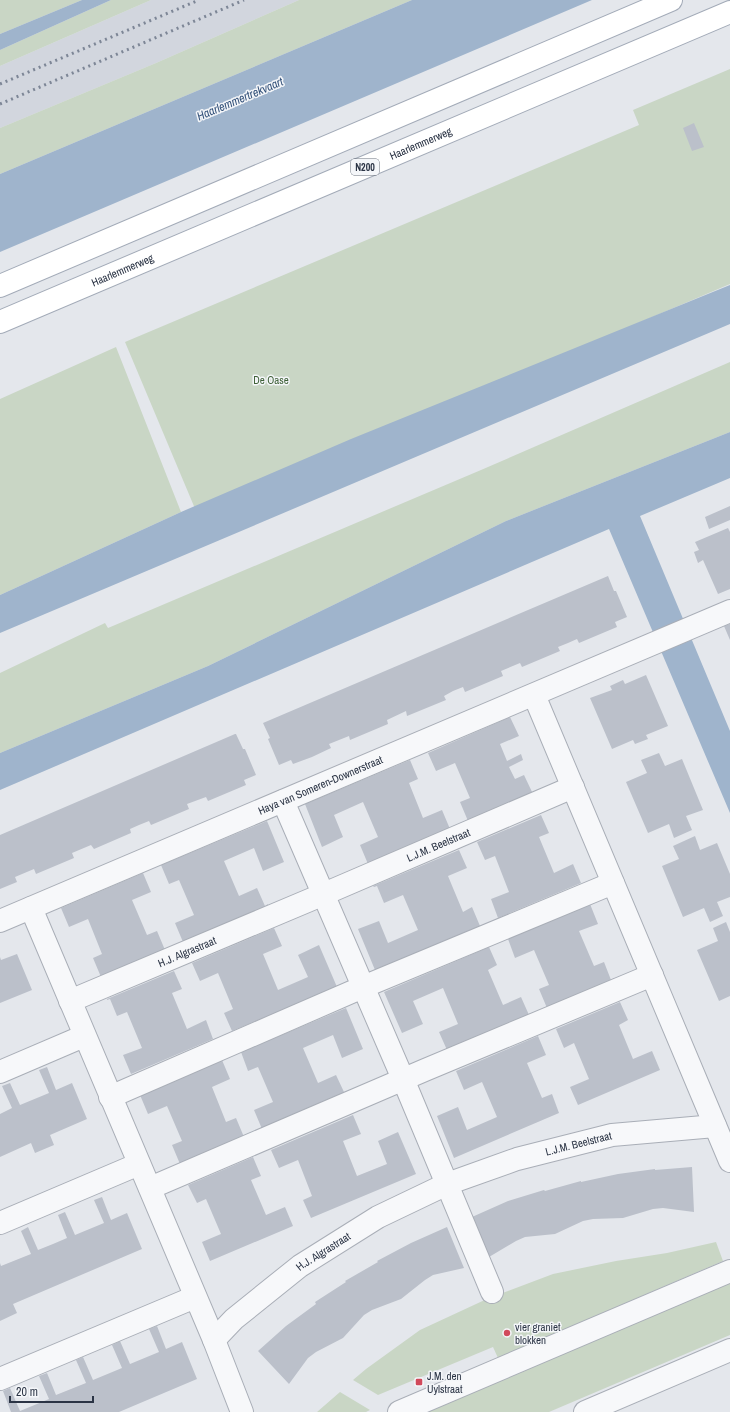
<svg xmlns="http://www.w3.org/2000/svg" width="730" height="1412" font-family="'Archivo Narrow',sans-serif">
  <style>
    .built { fill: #d2d6de }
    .green { fill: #c9d6c5 }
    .water { fill: #9fb4cc }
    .building { fill: #bbc0ca }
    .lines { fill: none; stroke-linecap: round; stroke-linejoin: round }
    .pedestrian-casing { stroke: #a9aeb7; stroke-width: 24 }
    .minor-casing { stroke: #a9aeb7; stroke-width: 24 }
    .tertiary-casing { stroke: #a9aeb7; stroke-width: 24 }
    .primary-casing { stroke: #a3abb8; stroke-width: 24 }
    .pedestrian { stroke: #f7f8fa; stroke-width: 22 }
    .minor { stroke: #f7f8fa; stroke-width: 22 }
    .tertiary { stroke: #f7f8fa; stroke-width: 22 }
    .primary { stroke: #fff; stroke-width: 22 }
    .rail { stroke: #7d8696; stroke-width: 3; stroke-dasharray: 2 4; stroke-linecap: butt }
    .poi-dot { fill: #d1495b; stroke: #f4f6f9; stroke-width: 1.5 }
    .labels { text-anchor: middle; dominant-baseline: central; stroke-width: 3; stroke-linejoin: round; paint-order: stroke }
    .shield { fill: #f4f6f9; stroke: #676e7b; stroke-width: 1 }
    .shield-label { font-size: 10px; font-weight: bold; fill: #2b3445 }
    .street-label { font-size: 11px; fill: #2b3445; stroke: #f4f6f9 }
    .park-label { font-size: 11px; fill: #3f6138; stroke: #f4f6f9 }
    .poi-label { font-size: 11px; fill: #2b3445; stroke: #f4f6f9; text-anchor: start }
    .water-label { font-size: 12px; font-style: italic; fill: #34527a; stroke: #f4f6f9 }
  </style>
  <rect width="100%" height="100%" fill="#e4e7ec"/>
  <path class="built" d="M151,0h148l-143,63 -156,65v-62z"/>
  <path class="green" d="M0,0h82l-82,34z
    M111,0h40l-151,66v-16z
    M299,0h113l-412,174v-46l156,-65z
    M730,69v215l-534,227 -71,-169 514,-217 -6,-15z
    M116,347l65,165 -181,83v-196z
    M730,362v70l-224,89 -298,145 -208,87v-80l105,-50 3,5 373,-158z
    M716,1242l7,19 -225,97 -5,-11 -115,48 -25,-15 13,-11 54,-39 69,-32 64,-24 63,-13 51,-8z
    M730,1281v54l-181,77h-122z
    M340,1392l30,18 -4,2h-49z"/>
  <path class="water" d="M82,0h29l-111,50v-16z
    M412,0h180l-592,252v-78z
    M730,285v39l-730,309v-38l181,-83 170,-73z
    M730,432v46l-90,38 90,215v82l-121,-284 -609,261v-37l208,-87 298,-145z"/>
  <path class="building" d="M694,123l10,24 -12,4 -9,-23z
    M730,506v14l-21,9 -4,-12z
    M728,528l2,4v57l-12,5 -15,-34 -5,3 -4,-11 5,-2 -4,-8z
    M608,576l6,15h2l11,26 -12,5 2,5 -38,16 -2,-4 -9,4 -10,4 2,4 -38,16 -2,-4 -19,8 2,5 -38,16 -2,-5 -10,4 -9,5 2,4 -39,16 -1,-5 -19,9 1,4 -38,16 -1,-4 -20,8 2,4 -19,9 -19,7 -2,-4 -12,5 -11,-26 2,-1 -7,-15z
    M730,624v16l-6,-14z
    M646,675l22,51 -22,9 2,4 -13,5 -2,-4 -21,9 -22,-51 22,-8 -2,-4 13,-6 2,4z
    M510,717l9,19 -19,8 7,17 14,-7 2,6 -14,7 6,12 9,-4 9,19 -65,27 -8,-19 10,-4 -15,-35 -19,8 -8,-18z
    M235,734h1l7,15h2l11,26 -12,5 2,5 -38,16 -2,-4 -19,7 2,5 -38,16 -2,-4 -10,4 -9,4 1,4 -37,16 -3,-4 -19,8 2,5 -38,16 -2,-5 -19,8 2,5 -17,7v-54z
    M659,753l6,13 17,-7 21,51 -17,6 6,14 -18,8 -5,-14 -21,9 -22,-51 21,-9 -6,-13z
    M410,760l8,19 -9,4 14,35 19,-8 8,19 -82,35 -8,-19 18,-8 -15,-35 -29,13 9,22 -21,10 -17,-43z
    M541,815l8,18 -10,4 15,36 19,-9 8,19 -83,35 -7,-19 18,-7 -14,-36 -10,4 -8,-18z
    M267,821l17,41 -21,9 -9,-23 -30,13 15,35 18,-8 8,18 3,-2v2l-85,36 -8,-19 19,-8 -15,-35 -10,4 -8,-19z
    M695,836l5,14 17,-7 13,31v23l-13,5 6,14 -13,6 -6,-14 -21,9 -21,-51 17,-7 -6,-13z
    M459,850l8,18 -19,8 15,36 9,-5 8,19 -105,44 -17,-41 21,-8 9,22 30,-13 -15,-35 -19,8 -7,-17 -3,1 -1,-1z
    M143,873l8,19 -19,8 15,35 10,-4 8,19 -64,27 -8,-19 9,-4 -14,-35 -19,8 -8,-19z
    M590,904l8,20 -19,7 15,35 10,-4 7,18 3,-2v2l-67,28 -8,-19 10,-4 -15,-35 -19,8 -7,-19z
    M726,922l4,10v64l-11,5 -22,-51 21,-9 -5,-13z
    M274,928l8,18 -19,8 15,36 30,-13 -10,-22 21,-10 18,42 -105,44 -8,-18 9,-4 -15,-36 -18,8 -8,-18z
    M489,947l8,18 -9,5 15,35 18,-8 8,18 -82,35 -8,-18 19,-8 -15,-36 -30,13 10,23 -21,9 -18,-41z
    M17,954l15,36 -32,13v-46l1,3z
    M174,971l8,18 -10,4 15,36 19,-9 7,19 -82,35 -8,-19 19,-7 -15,-36 -10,4 -7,-17 -3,1v-1z
    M620,1002l8,18 -9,5 14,34 19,-8 8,19 -82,35 -8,-18 19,-8 -15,-36 -10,5 -8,-19z
    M346,1008l17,41 -21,9 -9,-23 -30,13 15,35 18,-8 8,17 3,-1 1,1 -86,37 -8,-19 19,-8 -15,-35 -10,4 -7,-19z
    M538,1036l8,19 -19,8 15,35 10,-4 7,19 -105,45 -17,-42 21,-9 9,23 30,-13 -15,-35 -18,8 -8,-19z
    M222,1060l8,19 -18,8 14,35 10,-4 8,19 -64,27 -8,-19 10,-4 -15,-35 -19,8 -8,-19z
    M47,1067l9,23 16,-7 15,36 -37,16 4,10 -19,8 -4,-10 -31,14v-43l12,-6 -10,-22 8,-3 10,22 29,-12 -10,-23z
    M353,1115l8,19 -18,7 14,35 30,-12 -9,-23 20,-9 18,42 -105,44 -8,-18 9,-4 -14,-36 -19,8 -8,-18z
    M253,1157l8,19 -10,4 15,35 19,-8 8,19 -83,35 -8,-19 19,-8 -15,-35 -9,4 -9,-18z
    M692,1167l2,45 -31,-4 -10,1 -30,9 -30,1 -10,2 -28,13 -30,3 -9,4 -27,16 -17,-40 36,-16 36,-11 1,1 36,-10v1l37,-8 37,-5v1z
    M102,1197l9,23 16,-7 15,36 -129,55 4,9 -17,8v-58l1,3 30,-12 -10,-23 7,-4 10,23 15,-6 14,-6 -9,-23 7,-3 10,23 29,-12 -10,-23z
    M447,1227l17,41 -31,7 -8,5 -24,19 -29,11 -8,5 -21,23 -27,14 -8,6 -19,26 -31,-33 28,-25 30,-22 -1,-2 31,-20 -1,-1 33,-19 -1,-1 34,-18z
    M157,1326l9,23 16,-7 15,37 -78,33h-108l-8,-21 7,-3 10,23 29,-12 -10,-23 8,-3 9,22 30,-12 -10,-23 7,-3 10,23 29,-12 -10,-23 8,-4 10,23 29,-12 -10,-23z"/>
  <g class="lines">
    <defs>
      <path id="pedestrian" d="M283,801l120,278 89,213"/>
      <g id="minor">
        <path d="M534,695l196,466"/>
        <path d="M31,908l183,432 28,72"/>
        <path id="s1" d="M0,921l730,-310"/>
        <path id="s2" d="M70,1001l254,-107 249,-107"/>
        <path d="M0,1072l84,-36"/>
        <path d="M110,1097l253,-110 250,-104"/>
        <path d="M150,1188l275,-118 227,-95"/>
        <path d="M0,1223l139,-59"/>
        <path id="s3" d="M214,1340l20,-21 66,-53 78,-49 69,-33 70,-25 95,-24 103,-9"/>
        <path d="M0,1379l195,-82"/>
      </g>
      <path id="tertiary" d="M399,1412l331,-141
        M585,1412l145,-62"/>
      <g id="primary">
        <path d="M0,286l671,-286"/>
        <path id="s4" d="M0,322l730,-310"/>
      </g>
    </defs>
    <use href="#pedestrian" class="pedestrian-casing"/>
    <use href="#minor" class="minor-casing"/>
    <use href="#tertiary" class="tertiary-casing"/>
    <use href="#primary" class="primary-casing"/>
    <use href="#pedestrian" class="pedestrian"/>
    <use href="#minor" class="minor"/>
    <use href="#tertiary" class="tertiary"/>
    <use href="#primary" class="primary"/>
    <path class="rail" d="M0,84l199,-84
      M0,104l244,-104"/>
  </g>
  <g class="poi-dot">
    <circle cx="507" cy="1333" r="4"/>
    <rect x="415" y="1378" width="8" height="8" rx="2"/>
  </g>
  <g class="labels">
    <rect class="shield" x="351" y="159" width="28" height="16" rx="3"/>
    <g class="shield-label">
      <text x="365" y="167">N200</text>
    </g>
    <g class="street-label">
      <text stroke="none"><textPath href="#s4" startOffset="457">Haarlemmerweg</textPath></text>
      <text stroke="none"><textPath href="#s4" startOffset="133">Haarlemmerweg</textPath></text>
      <text stroke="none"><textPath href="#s1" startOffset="348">Haya van Someren-Downerstraat</textPath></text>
      <text stroke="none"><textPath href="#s2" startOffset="400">L.J.M. Beelstraat</textPath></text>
      <text stroke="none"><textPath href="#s2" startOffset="127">H.J. Algrastraat</textPath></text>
      <text stroke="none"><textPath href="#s3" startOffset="420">L.J.M. Beelstraat</textPath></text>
      <text stroke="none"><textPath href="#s3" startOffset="141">H.J. Algrastraat</textPath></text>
    </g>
    <g class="park-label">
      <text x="271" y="380">De Oase</text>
    </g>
    <g class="poi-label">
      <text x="515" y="1327">vier graniet<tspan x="515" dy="13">blokken</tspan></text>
      <text x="427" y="1376">J.M. den<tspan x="427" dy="13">Uylstraat</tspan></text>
    </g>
    <g class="water-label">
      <text transform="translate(240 99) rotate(-23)">Haarlemmertrekvaart</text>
    </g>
  </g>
  <path d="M10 1396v6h83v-6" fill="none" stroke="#2b3445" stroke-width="2"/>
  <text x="16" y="1396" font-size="12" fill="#2b3445" stroke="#f4f6f9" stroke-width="3" paint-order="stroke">20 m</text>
</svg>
